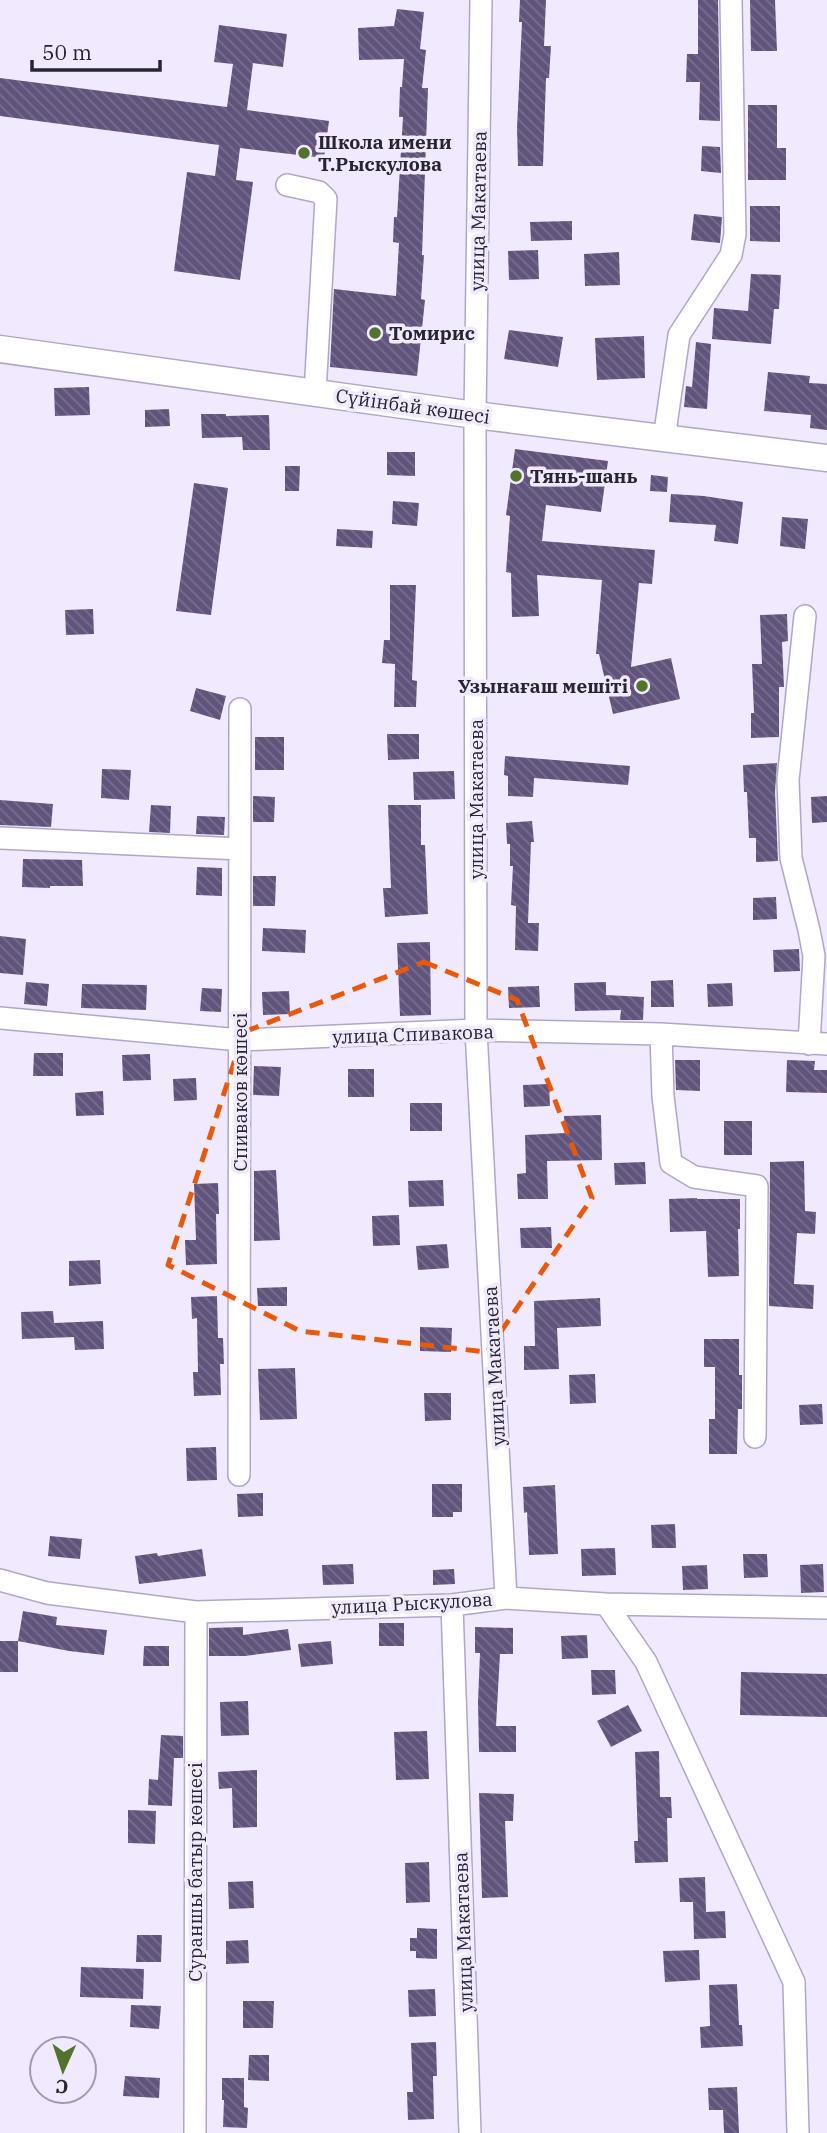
<svg xmlns="http://www.w3.org/2000/svg" width="827" height="2133" font-family="'IBM Plex Serif',serif">
  <style>
    .building { fill: url(#building-back-hatch) }
    .lines { fill: none; stroke-linecap: round; stroke-linejoin: round }
    .minor-casing { stroke: #b1a6c7; stroke-width: 24 }
    .major-casing { stroke: #b1a6c7; stroke-width: 29 }
    .minor { stroke: #fff; stroke-width: 21 }
    .major { stroke: #fff; stroke-width: 26 }
    .marked { fill: none; stroke: #e8590c; stroke-width: 5; stroke-dasharray: 14 9; stroke-linejoin: round }
    .poi-dot { fill: #51732b; stroke: #f1eaff; stroke-width: 2.5 }
    .labels { text-anchor: middle; dominant-baseline: central; stroke-width: 7; stroke-linejoin: round; paint-order: stroke }
    .poi-label { font-size: 19px; font-weight: bold; fill: #282431; stroke: #f1eaff; text-anchor: start }
    .street-label { font-size: 19px; fill: #282431; stroke: #f1eaff }
  </style>
  <defs>
    <pattern id="building-back-hatch" width="6" height="6" patternUnits="userSpaceOnUse" patternTransform="scale(1.75)"><rect width="6" height="6" fill="#62537c"/><path d="M-1 5l2 2M0 0l6 6M5-1l2 2" fill="none" stroke="#796e8d"/></pattern>
  </defs>
  <rect width="100%" height="100%" fill="#f1eaff"/>
  <path class="building" d="M520,0h26l-2,46h7l-2,32h-3l-3,88h-25l-1,-38 5,-106h-3z
    M698,0h20l2,121 -21,-1 1,-38h-14l1,-28h11z
    M750,0h25l2,51h-26z
    M397,9l27,3 -4,37 6,1 -4,38h6l-6,167h2l-3,44 4,1 -8,76 -87,-9 4,-78 62,7 3,-53 -6,-1 1,-25h3l6,-100h-4l1,-30h2l2,-28 -45,1 -1,-32 36,-2z
    M219,25l68,9 -4,33 -30,-4 -6,47 82,11 -5,37 -84,-10 -4,32 17,2 -13,98 -66,-9 13,-99 28,4 4,-31 -219,-29v-38l227,29 6,-43 -19,-2z
    M748,105h29v43h9v32h-38z
    M702,146l18,1 1,26 -20,-2z
    M750,206h30v36l-30,-1z
    M694,214l28,3 -2,26 -29,-3z
    M572,221v19l-41,1 -1,-19z
    M538,250l1,29 -30,1 -1,-29z
    M619,252l1,33 -35,1 -1,-32z
    M751,274l30,1 -2,34h-5l-3,35 -59,-5 2,-31 34,3z
    M509,330l54,7 -5,30 -54,-8z
    M644,336l1,42 -48,2 -2,-42z
    M696,342l15,2 -4,65 -23,-2 2,-21 6,1z
    M768,372l42,4 -1,7 18,1v46l-17,-2 1,-13 -47,-4z
    M89,387l1,28 -35,1 -1,-28z
    M169,409l1,17 -25,1v-17z
    M201,414h25v2l43,-1 1,35h-27l-1,-13 -40,1z
    M515,449l93,12 -7,51 -55,-7 -4,36 113,9 -3,34 -13,-1 -8,84 40,-9 9,41 -67,15 -14,-60h-3l6,-74 -65,-5 2,41 -27,1 -1,-44 -5,-1 4,-56 -4,-1z
    M387,452h28v24l-28,-1z
    M285,466h15l-1,25h-14z
    M651,475l17,2 -1,15 -17,-1z
    M194,483l34,5 -17,127 -35,-4z
    M671,494l33,2 39,6 -5,42 -24,-3 2,-16 -47,-3z
    M393,501l26,2 -2,23 -25,-2z
    M782,517l26,2 -3,30 -25,-3z
    M337,529l36,2 -1,17 -36,-2z
    M390,585h26l-4,95 5,1 -1,26h-22l1,-43 -13,-1 2,-23h6z
    M93,609l1,25 -28,1 -1,-25z
    M787,614l1,27 -6,1 2,45h-5v50l-28,1v-25h3l-2,-49h10l-2,-49z
    M196,688l30,8 -6,24 -30,-9z
    M387,734h32v25l-31,1z
    M255,737h29v33h-29z
    M505,756l125,10 -2,19 -94,-7 -1,19 -25,-1v-20l-4,-1z
    M777,763l-2,29 3,69 -22,1v-24h-7l-2,-46h-3l-1,-27z
    M102,769l29,1 -2,30 -28,-2z
    M454,771l1,28 -41,1 -1,-28z
    M253,796l22,1 -1,25h-21z
    M827,796v26l-15,1 -1,-26z
    M0,800l53,4 -2,23 -51,-2z
    M151,805l20,1 -1,27 -21,-1z
    M388,805h33v40h4l3,69 -43,3 -2,-29h8z
    M197,816l28,1 -1,18 -28,-1z
    M532,821l2,21h-3l-3,81h11l-1,28 -23,-1 1,-44 -5,-1 2,-39h-3v-22h-3l-1,-21z
    M23,859l59,1 1,26h-33v2l-28,-1z
    M197,867l25,1v28l-26,-1z
    M253,876h23l-1,30h-22z
    M776,897l1,22 -24,1v-22z
    M263,928l43,2 -1,23 -43,-2z
    M0,936l26,3 -3,36 -23,-2z
    M430,942l1,73 -31,1 -3,-73z
    M799,949l1,22 -26,1 -1,-22z
    M673,980l1,27h-23v-26z
    M26,982l23,2 -2,22 -23,-2z
    M606,982v13l38,2 -1,23h-23l1,-10 -46,1 -1,-28z
    M732,983l1,23 -25,1 -1,-23z
    M82,984l65,1 -1,25 -65,-2z
    M539,986l1,21 -31,1 -1,-21z
    M202,988l20,1 -1,23 -21,-1z
    M289,991l1,23 -27,1 -1,-23z
    M34,1053h29v23h-30z
    M150,1054l1,26 -28,1 -1,-26z
    M675,1060h25v31l-24,-1z
    M787,1060l28,1 -1,9h13v23l-41,-1z
    M254,1066l27,1 -2,29 -26,-1z
    M348,1069h26v28h-26z
    M196,1078l1,22 -23,1 -1,-22z
    M549,1084l1,22 -26,1 -1,-22z
    M103,1091l1,24 -28,1 -1,-23z
    M410,1103h32v28h-32z
    M601,1115l1,45 -55,1 1,38h-30l-1,-25 9,-1 -1,-38 40,-2 -1,-17z
    M724,1121h28v34h-28z
    M804,1161l1,50 11,1 -1,22 -18,-1 -3,51 20,1 -1,24 -44,-3 1,-144z
    M645,1162l1,22 -31,1 -1,-22z
    M276,1170l4,70 -26,1v-70z
    M443,1180l1,26 -35,1 -1,-26z
    M218,1183l1,31h-3l1,50 -31,1 -1,-25h11l-2,-56z
    M697,1198v1h43v30h-2l1,47 -31,1 -2,-46 -36,1 -1,-33z
    M399,1215l1,30 -27,1 -1,-30z
    M551,1227l1,21h-31l-1,-20z
    M447,1244l2,24 -31,2 -2,-24z
    M100,1260l1,24 -32,2v-25z
    M287,1287v19h-29l-1,-18z
    M217,1296l1,42h5l1,26h-4l1,31 -27,1 -1,-24h5l-1,-54 -5,1 -1,-22z
    M600,1298l1,28 -44,2 2,41 -35,1v-24h11l-1,-45z
    M53,1311l1,12 49,-2 1,28 -29,1 -1,-13 -52,2 -1,-27z
    M420,1327l32,1 -1,24 -31,-1z
    M704,1339h35v36h3v34h-4l-1,45h-28v-35h6v-52h-11z
    M295,1368l2,51 -37,1 -2,-51z
    M595,1374l1,29 -26,1 -1,-29z
    M424,1393h27v27l-26,1z
    M822,1404l1,20 -23,1 -1,-20z
    M216,1447l1,33 -30,1 -1,-33z
    M432,1484h30v28h-9v5h-21z
    M555,1485l3,69 -29,1 -2,-43 -3,1 -1,-26z
    M263,1493v23l-25,1 -1,-23z
    M675,1524l1,24h-24l-1,-23z
    M50,1536l32,3 -2,20 -32,-3z
    M615,1548l1,27 -34,1 -1,-27z
    M202,1549l4,27 -67,8 -4,-28 22,-3 1,3z
    M743,1554h24l1,23 -24,1z
    M353,1564l1,20 -31,1 -1,-20z
    M823,1564l1,28 -23,1 -1,-28z
    M707,1565l1,24 -25,1 -1,-24z
    M454,1569l1,15 -22,1v-15z
    M23,1611l34,6 -1,8 51,5 -3,25 -35,-4 -51,-10z
    M379,1623h25v23h-25z
    M243,1627v8l45,-6 3,21 -46,6h-36v-28z
    M475,1627l38,1v26h-13l-4,72h20v26h-37l-1,-50 2,-49h-5z
    M587,1635l1,23 -26,1 -1,-23z
    M0,1641h18v31h-18z
    M331,1641l2,23 -32,3 -3,-23z
    M144,1646h25v20h-26z
    M591,1670h24l1,24 -24,1z
    M741,1672l86,2v43l-87,-2z
    M248,1701l1,34 -28,1 -1,-34z
    M628,1705l14,26 -31,16 -14,-26z
    M427,1731l2,48 -33,1 -2,-48z
    M161,1735l22,1v22h-9l-2,48 -24,-1 1,-26 9,1z
    M659,1751l1,46h11l1,21h-5l1,44 -33,1 -1,-22h4l-3,-89z
    M257,1770v57l-24,1 -1,-40 -13,1 -1,-17z
    M479,1793l35,1 -1,27h-8l3,76 -26,1z
    M128,1810l28,1 -1,33 -27,-1z
    M429,1862l1,40 -24,1 -1,-40z
    M705,1877l1,35 19,-1 1,27 -32,1 -1,-37h-13l-1,-24z
    M253,1881l1,27 -25,1 -1,-27z
    M417,1928l20,1v30l-21,-1v-7h-6v-13h7z
    M137,1935h25l-1,27h-25z
    M248,1940l1,23 -23,1v-23z
    M699,1950l1,30 -35,2 -2,-31z
    M81,1967l63,2 -1,30 -63,-2z
    M737,1984l2,41h3l1,21 -42,2 -1,-21 10,-1 -1,-41z
    M435,1989l1,27 -27,1 -1,-27z
    M243,2001h31l-1,27h-30z
    M131,2005l30,1 -2,23 -29,-2z
    M436,2042l1,34h-4l1,43 -26,1 -1,-28h6l-2,-49z
    M249,2055h20v26l-21,-1z
    M125,2076l35,2 -1,20 -36,-2z
    M222,2078h22v29l4,1 -1,20 -24,-1 1,-27h-2z
    M737,2087l2,46h-15l-1,-23h-14l-1,-22z"/>
  <g class="lines">
    <defs>
      <path id="minor" d="M481,0l-6,415 1,615 30,568
        M287,185l32,7 7,7 -11,194
        M664,439l15,-104 52,-80 4,-21 -4,-234
        M805,616l-17,164 3,78 18,72 5,26 -5,88
        M0,838l240,11
        M0,1018l240,22 236,-10 185,4 166,10
        M661,1034l2,62 8,67 23,14 63,9 -2,251
        M239,1475l1,-766
        M0,1580l47,13 149,19 256,-7 54,-7 100,6 221,4
        M606,1604l40,58 148,320 4,151
        M452,1605l18,528
        M195,2133l1,-521"/>
      <path id="major" d="M0,349l475,66 352,43"/>
    </defs>
    <use href="#minor" class="minor-casing"/>
    <use href="#major" class="major-casing"/>
    <use href="#minor" class="minor"/>
    <use href="#major" class="major"/>
  </g>
  <path class="marked" d="M424,962l93,38 75,198 -105,154 -187,-21 -132,-66 76,-233z"/>
  <g class="poi-dot">
    <circle cx="304" cy="153" r="7"/>
    <circle cx="375" cy="333" r="7"/>
    <circle cx="516" cy="476" r="7"/>
    <circle cx="642" cy="686" r="7"/>
  </g>
  <g class="labels">
    <g class="poi-label">
      <text x="318" y="142">Школа имени<tspan x="318" dy="22">Т.Рыскулова</tspan></text>
      <text x="389" y="333">Томирис</text>
      <text x="530" y="476">Тянь-шань</text>
      <text x="628" y="686" text-anchor="end">Узынағаш мешіті</text>
    </g>
    <g class="street-label">
      <text transform="translate(478 211) rotate(-89)">улица Макатаева</text>
      <text transform="translate(413 406) rotate(8)">Сүйінбай көшесі</text>
      <text transform="translate(476 799) rotate(-90)">улица Макатаева</text>
      <text transform="translate(413 1034) rotate(-2)">улица Спивакова</text>
      <text transform="translate(240 1092) rotate(-90)">Спиваков көшесі</text>
      <text transform="translate(494 1366) rotate(-93)">улица Макатаева</text>
      <text transform="translate(412 1603) rotate(-3)">улица Рыскулова</text>
      <text transform="translate(195 1872) rotate(-90)">Сураншы батыр көшесі</text>
      <text transform="translate(463 1932) rotate(-92)">улица Макатаева</text>
    </g>
  </g>
  <g transform="translate(63 2070) rotate(183)"><circle r="33" fill="#f1eaff" stroke="#a19bad" stroke-width="2"/>
  <path d="M0-5L12 26L0 18L-12 26Z" fill="#51732b"/>
  <text y="-10" font-size="19" font-weight="bold" text-anchor="middle" fill="#282431">С</text>
  </g>
  <path d="M32 60v10h128v-10" fill="none" stroke="#282431" stroke-width="3.5"/>
  <text x="42" y="60" font-size="21" fill="#282431" stroke="#f1eaff" stroke-width="5" paint-order="stroke">50 m</text>
</svg>
